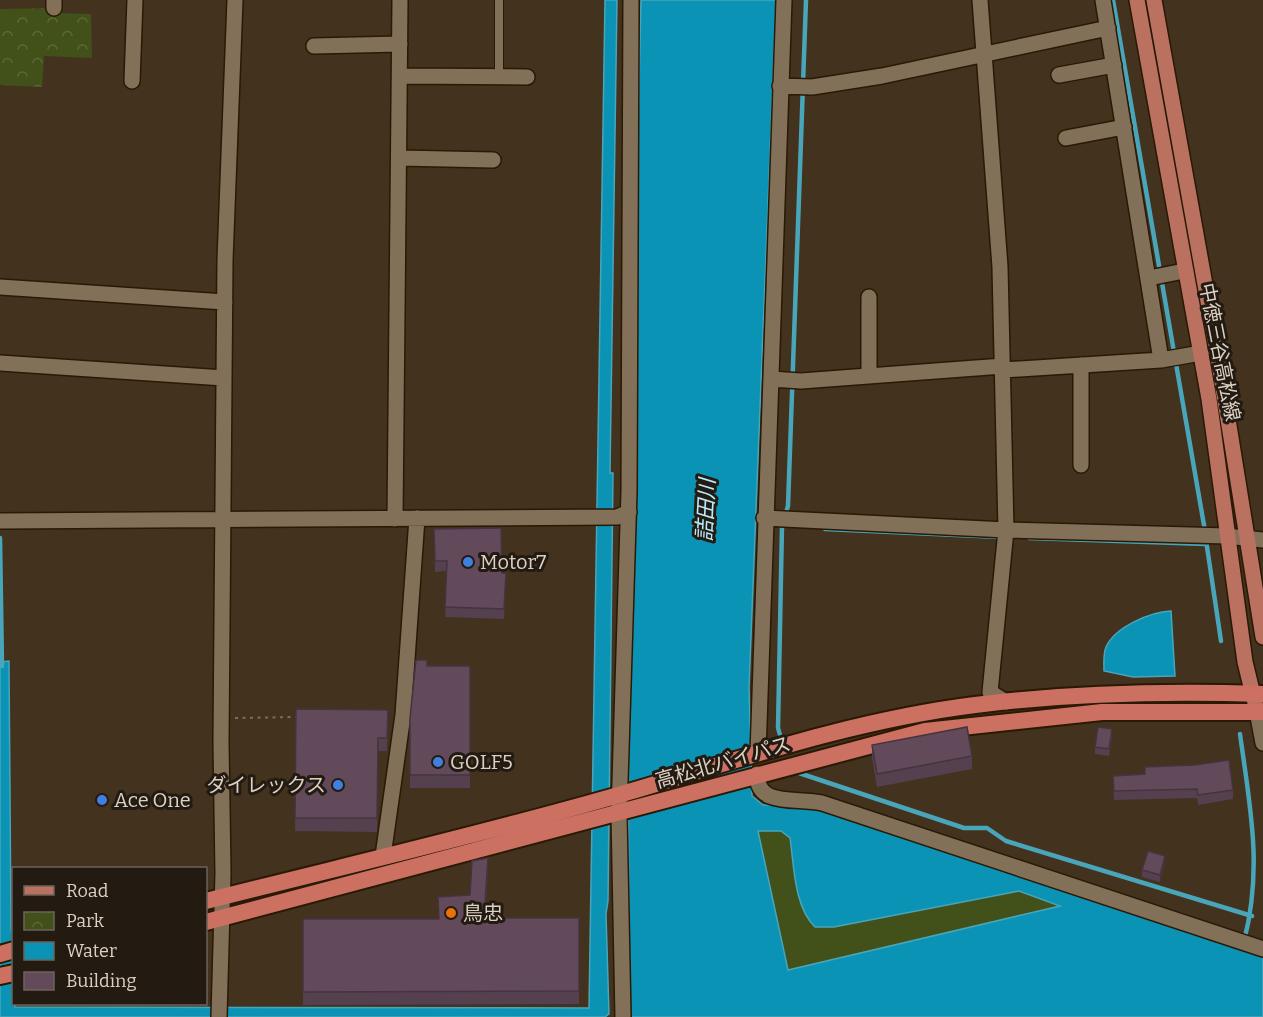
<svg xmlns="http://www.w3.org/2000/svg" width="1263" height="1017" font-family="Bitter,'Noto Sans JP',serif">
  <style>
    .grass { fill: #425019 }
    .park { fill: url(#park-crowns) }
    .water { fill: #0b93b6; stroke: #49a5ba; stroke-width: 1.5; fill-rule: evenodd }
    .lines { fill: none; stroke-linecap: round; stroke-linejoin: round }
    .stream { stroke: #49a5ba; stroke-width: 4.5 }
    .service-casing { stroke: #291905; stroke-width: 10 }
    .minor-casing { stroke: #291905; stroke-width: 18 }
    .tertiary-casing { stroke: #291905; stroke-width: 18 }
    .primary-casing { stroke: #291905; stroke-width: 18 }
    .trunk-casing { stroke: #291905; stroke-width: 20 }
    .path { stroke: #7c6e5c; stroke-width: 2; stroke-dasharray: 3 4.5; stroke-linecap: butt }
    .service { stroke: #837059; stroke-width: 8 }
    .minor { stroke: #837059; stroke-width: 15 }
    .tertiary { stroke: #837059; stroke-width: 15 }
    .primary { stroke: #ba7160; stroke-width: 15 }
    .trunk { stroke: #cc7162; stroke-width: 16 }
    .wall { fill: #54404e }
    .shaded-wall { fill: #453440 }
    .building { fill: #624a5b; stroke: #453440; stroke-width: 1.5 }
    .shop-dot { fill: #3f7fe0; stroke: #231b12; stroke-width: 2 }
    .food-dot { fill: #e8710a; stroke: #231b12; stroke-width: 2 }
    .labels { text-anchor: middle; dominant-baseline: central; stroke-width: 6; stroke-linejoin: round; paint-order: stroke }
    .street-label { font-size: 20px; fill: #dbd0c4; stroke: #231b12 }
    .poi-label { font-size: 20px; fill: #dbd0c4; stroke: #231b12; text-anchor: start }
    .water-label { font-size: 21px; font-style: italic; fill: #b9ebfe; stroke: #231b12 }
  </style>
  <defs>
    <pattern id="park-crowns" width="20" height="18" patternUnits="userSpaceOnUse" patternTransform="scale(1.5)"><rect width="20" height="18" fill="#425019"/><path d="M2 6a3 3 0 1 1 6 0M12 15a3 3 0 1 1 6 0" fill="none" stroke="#5d6839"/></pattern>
  </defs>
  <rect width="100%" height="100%" fill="#43321d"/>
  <path class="grass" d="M758,831h24l8,7 9,58 35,31 160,-34 25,-2 42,15 -273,64z"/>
  <path class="park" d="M58,8l1,5 32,1 1,44 -48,-2 -2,31 -42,-2v-76z"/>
  <path class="water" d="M605,0h12l-7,473h3l-5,428 -2,13 3,100 -4,3h-605v-355l9,-1 2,269 3,3 1,74 574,1z
    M641,0h135l-27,688 3,108 11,9 43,-1 457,151v62h-633c-5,-339 3,-678 11,-1017zM758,831h23l9,7c4,27 4,69 25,89h19l185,-36 41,15 -272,64z
    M1171,611l4,65 -42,1 -29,-6c0,-7 -1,-17 2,-24 9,-20 44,-35 65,-36z"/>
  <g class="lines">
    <path class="stream" d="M1113,0l92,531
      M825,529l175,8
      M0,538l2,128
      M1029,538l177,6
      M1206,540l15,101
      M1240,734c10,73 23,134 4,207
      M782,742l-4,-14 4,-202 6,-20 18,-506
      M796,772l168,56h23l19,13 246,75"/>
    <defs>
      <path id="service" d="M499,0v77"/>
      <path id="minor" d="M54,0v8
        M980,0l20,267 6,263 -16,162 16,10
        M1103,0l58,360
        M314,46l86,-2
        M1059,75l55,-10
        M400,76l127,1
        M132,81l3,-81
        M780,86l32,1 70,-11 226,-48
        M1066,138l58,-11
        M399,158l94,2
        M1149,278l35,-7
        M0,287l225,15
        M0,363l224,15
        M1003,370l158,-10 40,-7
        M869,376v-79
        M771,379l30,2 202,-15
        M1081,465v-100
        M764,518l242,12 221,6 36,4
        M395,519l5,-519
        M0,521l617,-4 12,-5
        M758,753l26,-753
        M757,774c0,34 39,23 65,29l441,146
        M383,856l20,-141 14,-197
        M219,1017l4,-144 -2,-131 4,-482 10,-260
        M623,1017l-4,-203 10,-322 2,-492"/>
      <path id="tertiary" d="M1257,711l6,32"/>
      <path id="primary" d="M1137,0l72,399 36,263 12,49
        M1154,0l64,357 45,280"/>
      <path id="trunk" d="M206,901c138,-35 278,-67 416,-107 116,-34 232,-74 353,-89 96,-12 192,-14 288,-11
        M206,922l719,-191 177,-19h161
        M0,954l14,-4
        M0,976l14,-3"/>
    </defs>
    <use href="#service" class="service-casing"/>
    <use href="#minor" class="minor-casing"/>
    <use href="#tertiary" class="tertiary-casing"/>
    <use href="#primary" class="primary-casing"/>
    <use href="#trunk" class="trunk-casing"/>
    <path class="path" d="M235,718l63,-1"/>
    <use href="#service" class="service"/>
    <use href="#minor" class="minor"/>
    <use href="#tertiary" class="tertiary"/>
    <use href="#primary" class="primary"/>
    <use href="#trunk" class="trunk"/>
  </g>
  <path class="wall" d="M434,529l68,44h4l-2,46 -59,-2 2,-46 -12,1z
    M427,666h43v122h-60v-70z
    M296,709l92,1 -1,41h-9l-1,81 -82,-1z
    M1112,736l-3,20 -14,-2v-7z
    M872,745l100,11v13l-95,18 -5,-29z
    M1113,776l120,14v9l-35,6 -1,-7 -83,2z
    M1165,863l-5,19 -18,-5v-7z
    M488,871l-3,47h94v86l-276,1v-86h136l31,-24z
    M19,1004h46v1h-46z"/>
  <path class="shaded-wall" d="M1165,856v7l-5,19v-7z
    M488,858v13l-4,61v-14z"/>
  <path class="building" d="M501,528l1,45h4l-2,36 -59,-2 2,-46h-12l-1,-32z
    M416,660h11v6h43v109h-60v-57z
    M296,709l92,1 -1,28h-9l-1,80h-82z
    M967,727l5,29 -95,18 -5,-29z
    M1098,727l14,2 -3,20 -14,-2z
    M1229,760l4,30 -35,5 -1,-6 -83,2 -1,-15 32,-2v-7l50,-2z
    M1148,851l17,5 -5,19 -18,-5z
    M488,858l-4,60h95v73l-276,1v-73h136l-1,-22 32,-2 2,-34z"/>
  <g class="shop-dot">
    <circle cx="468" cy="562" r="6"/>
    <circle cx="438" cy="762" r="6"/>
    <circle cx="338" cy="785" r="6"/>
    <circle cx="102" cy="800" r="6"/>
  </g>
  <circle class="food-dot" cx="451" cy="913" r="6"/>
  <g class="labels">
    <g class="street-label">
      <text transform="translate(1220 352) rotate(79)">中徳三谷高松線</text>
      <text transform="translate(723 762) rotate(-16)">高松北バイパス</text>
    </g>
    <g class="poi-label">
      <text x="480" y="562">Motor7</text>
      <text x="450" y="762">GOLF5</text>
      <text x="326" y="785" text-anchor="end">ダイレックス</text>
      <text x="114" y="800">Ace One</text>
      <text x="463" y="913">鳥忠</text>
    </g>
    <g class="water-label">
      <text transform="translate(706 510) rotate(-87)">詰田川</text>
    </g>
  </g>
  <rect x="12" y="867" width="195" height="138" fill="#231b12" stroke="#6d6359" stroke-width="1.5"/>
  <rect x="24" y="886" width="30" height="9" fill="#ba7160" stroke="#6d6359" stroke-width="1.5"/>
  <text x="66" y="897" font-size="18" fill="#dbd0c4">Road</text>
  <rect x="24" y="912" width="30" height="18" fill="url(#park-crowns)" stroke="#6d6359" stroke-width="1.5"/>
  <text x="66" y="927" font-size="18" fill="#dbd0c4">Park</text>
  <rect x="24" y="942" width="30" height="18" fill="#0b93b6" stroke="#6d6359" stroke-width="1.5"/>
  <text x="66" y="957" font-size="18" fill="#dbd0c4">Water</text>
  <rect x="24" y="972" width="30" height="18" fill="#624a5b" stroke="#6d6359" stroke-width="1.5"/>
  <text x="66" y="987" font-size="18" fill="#dbd0c4">Building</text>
</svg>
